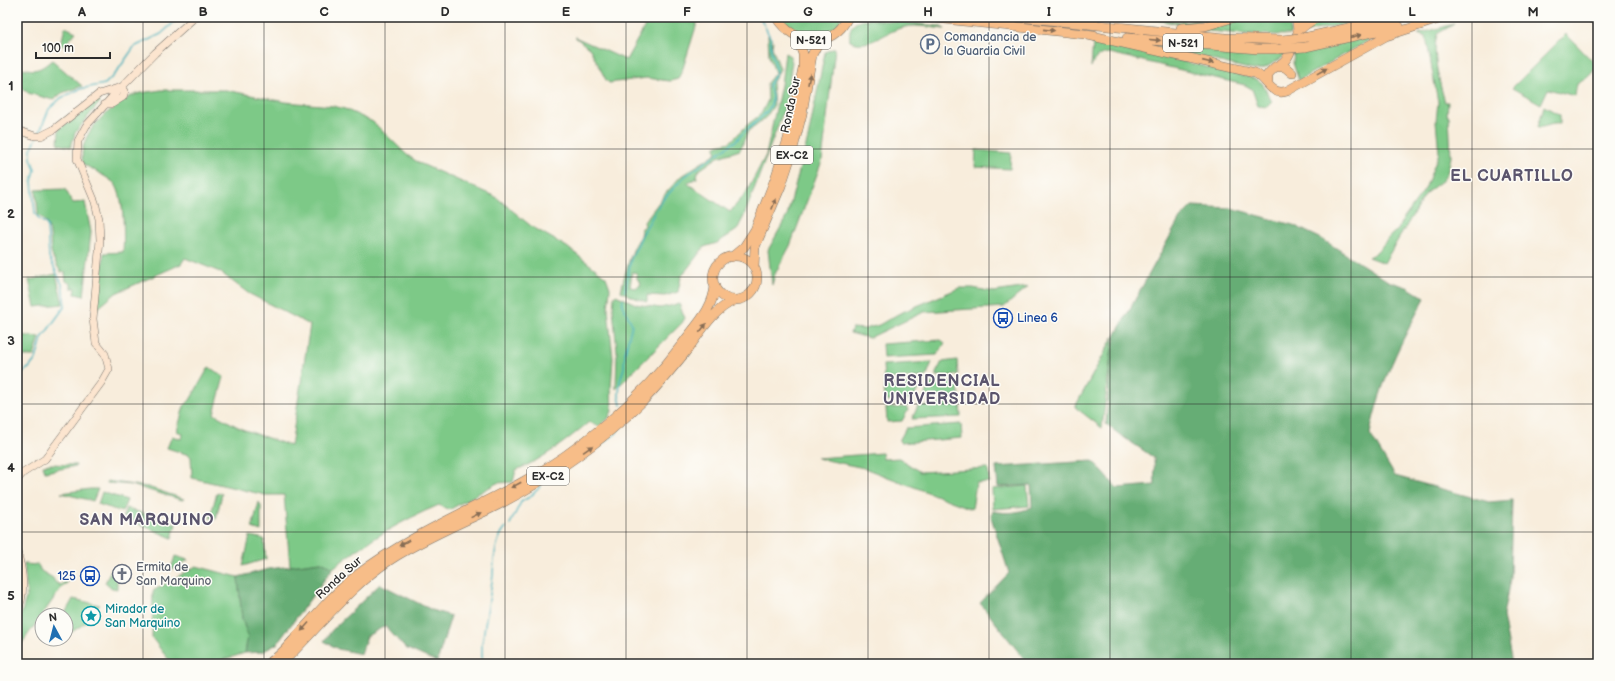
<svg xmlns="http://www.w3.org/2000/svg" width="1615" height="681" font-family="'Balsamiq Sans',sans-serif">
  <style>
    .green { fill: #7dc987; stroke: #547a59; fill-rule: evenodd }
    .forest { fill: #66ad74; stroke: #486c50 }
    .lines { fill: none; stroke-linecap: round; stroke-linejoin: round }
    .stream { stroke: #40b0bc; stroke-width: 1.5 }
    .secondary-casing { stroke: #736f69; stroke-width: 8 }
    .highway-casing { stroke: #736f69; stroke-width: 10 }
    .secondary { stroke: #fce5cf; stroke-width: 7 }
    .highway { stroke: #f7bd88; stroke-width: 9 }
    .highway-bridge-casing { stroke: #736f69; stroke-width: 10; stroke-linecap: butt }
    .highway-bridge { stroke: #f7bd88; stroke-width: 9 }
    .oneway { fill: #876d55 }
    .grid { fill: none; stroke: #2b2b2b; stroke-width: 1; stroke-opacity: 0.55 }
    .labels { text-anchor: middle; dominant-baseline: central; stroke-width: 3; stroke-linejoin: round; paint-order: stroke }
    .shield { fill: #fdfcf7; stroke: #6a6a68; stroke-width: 1 }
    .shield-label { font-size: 11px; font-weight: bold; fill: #2b2b2b }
    .service-label { font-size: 12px; fill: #4e5e75; stroke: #fdfcf7; text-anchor: start }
    .street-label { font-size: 12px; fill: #2b2b2b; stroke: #fdfcf7 }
    .transit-label { font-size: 12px; fill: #164399; stroke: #fdfcf7; text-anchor: start }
    .worship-label { font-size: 12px; fill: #5b616d; stroke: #fdfcf7; text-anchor: start }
    .culture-label { font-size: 12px; fill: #0d838f; stroke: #fdfcf7; text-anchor: start }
    .district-label { font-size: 16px; font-weight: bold; letter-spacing: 1px; fill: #5b556d; stroke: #fdfcf7 }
    .neatline { fill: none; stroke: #2b2b2b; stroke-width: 1.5 }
    .grid-label { font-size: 13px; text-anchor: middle; font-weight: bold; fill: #2b2b2b }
  </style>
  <rect width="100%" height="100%" fill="#fdfcf7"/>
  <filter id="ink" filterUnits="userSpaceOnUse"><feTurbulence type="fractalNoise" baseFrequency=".025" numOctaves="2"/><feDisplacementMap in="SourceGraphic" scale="8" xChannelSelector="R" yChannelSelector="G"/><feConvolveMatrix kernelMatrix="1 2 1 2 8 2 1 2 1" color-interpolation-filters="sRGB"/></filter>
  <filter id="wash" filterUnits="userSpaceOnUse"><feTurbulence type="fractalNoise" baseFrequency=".012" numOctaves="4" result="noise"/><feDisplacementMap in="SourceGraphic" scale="16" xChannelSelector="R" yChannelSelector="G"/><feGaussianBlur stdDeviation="0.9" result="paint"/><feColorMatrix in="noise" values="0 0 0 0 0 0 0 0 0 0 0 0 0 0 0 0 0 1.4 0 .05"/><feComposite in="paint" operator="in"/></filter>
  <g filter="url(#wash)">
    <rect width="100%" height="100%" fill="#f8eddc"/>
    <path class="green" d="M650,17h49l-16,51 -5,11 -8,2 -24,-3 -37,5 -3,-3 -16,-31 -15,-12 51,23z
      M780,17h62c-9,20 -39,25 -54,10 -3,-3 -6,-7 -8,-10z
      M1129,17h39v3l18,2 11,-2 4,-3h17l-33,7z
      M1242,17h47l2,6 -1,12 -49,-1 -41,-4z
      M1328,17h49l-75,16 1,-4z
      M868,19l71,7 6,3c-13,-1 -28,-5 -40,-2 -19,3 -35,23 -55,14 -1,-13 1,-19 18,-22z
      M1454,24l-17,10c-5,21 2,48 8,68h3l-1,14h2l2,41 -4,16 -4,7 -17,13 -42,70 -16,-6c15,-6 18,-21 30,-27l2,-6 25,-35 14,-36 -3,-32 2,-19 -12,-65 -8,-3z
      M65,27l11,5 -12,14 -3,-2z
      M1566,34l31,32c-2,3 -5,7 -8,10 -11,10 -12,1 -14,20l-27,-7 -7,15 -29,-16z
      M768,35l5,6 -1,6 8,22 -8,15 2,21 -8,12 -18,14 -8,19 -22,7 -20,14 -1,7 -10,5 43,29 16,-19 20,-38 15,-70 4,-32 5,3 2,6 -7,45 -41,109 -7,14 -20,13 -13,4 -23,30 -3,15 -13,4 -18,-1v7l-17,-6 -9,-5c3,-14 7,-28 12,-41 3,-7 8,-13 8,-21l4,-3 -1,-4 21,-28 16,-18 34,-22 2,-2 -2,-3 2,-4 13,-3 17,-17 14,-11 7,-14 -1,-17 8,-10 -6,-17zM632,272l5,1v5l4,7 -6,3 -5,-1z
      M1379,35l-80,45 -1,-2 -5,-15 1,-11z
      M1093,42l22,3 141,34 6,4 10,19 -5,5 -9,-1 -6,-17 -7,-4 -136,-32c-10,1 -15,5 -18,14z
      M1143,43l99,9 42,1 -2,5 -19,11 -10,1z
      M835,48l-13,113 -32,85 -15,28 -3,11 -4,-35 19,-34 21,-78 17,-86z
      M52,60l30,26 -20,7 -9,7 -25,-7 -2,-3 -8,-2 4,-20c15,4 19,1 30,-8z
      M161,90h65l59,12 48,4 12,3 28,13 34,33 12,8 77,34 35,29 36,21 39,30 4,11 -2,21 5,49 -2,30 1,23 -4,8 -9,7 -10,-4c-23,19 -45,37 -73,48l-3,12 -16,1 -48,27 -10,-5c-39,16 -73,37 -106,63l-12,-6 -31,4 -6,-71h-19l-73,-17 -1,-21 -2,-2 -22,-7 5,-12 9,3 2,-5 -6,-3 7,-25 6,-6 19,-33 15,10 -10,37 28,15 49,17 19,-121 -62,-32 -28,-21 -35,-14 -4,6 -65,29 -19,16 7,-56 19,-1c1,-15 2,-60 -10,-70 -9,-7 -20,-12 -30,-18 -6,-30 22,-52 45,-66 9,-6 22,-6 33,-8z
      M99,98l1,4 -25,31 -4,14 -13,-3 1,-15z
      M1544,106l16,9v9c-11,-1 -14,4 -22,3z
      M976,150l35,3 -1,16 -35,-2z
      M65,189l8,14 12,-1 6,30 -7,64 -9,-2 1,-6h-5v-4l-5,-3 -1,-9h-4c-3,-5 -7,-11 -9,-17 -4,-18 3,-28 -14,-40l-2,-25z
      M56,274l7,30 -28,3 -6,-27z
      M1028,287l-24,20 -80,5 -55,26 -19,-5 2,-5 13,1 14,-4 19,-11 61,-26h14l21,4z
      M616,295l20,9 24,4 19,-4 6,14 -3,5 -66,66 1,-38 -4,-42 1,-12z
      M17,335l23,2 -6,19h-17z
      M1113,337l-11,91 -27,-21z
      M941,340l4,3 -8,12 -54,3 -1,-14z
      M957,360l1,15 -22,1v-3l6,-11z
      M932,362l-5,13 -2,2 -41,2 -1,-14z
      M958,382l1,14 -35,1 6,-13z
      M917,384l3,1 -7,14 -28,2 -1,-15z
      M960,403l1,14 -49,2 6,-13z
      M906,407l2,3 -6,11 -15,1 -1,-14z
      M961,424l1,14 -61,5 -2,-2 7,-13z
      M882,453l1,6 16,-1 21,14 68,-4 1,14 -13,1 -4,26 -108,-41 -47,-10z
      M50,464l26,1v1l-31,6 -2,-7z
      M107,481l41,6 36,12 -2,1 -51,-15 -24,-2z
      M1027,486l2,20 -36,3 -1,-20z
      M90,489h8l-5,12 -32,-8z
      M102,492l25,8 -5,12 -24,-8z
      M217,492l5,2 -6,25 -6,-1z
      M259,502l2,4v25l-9,-3z
      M126,508l50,16 -4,14 -49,-21z
      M250,536l14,3 2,20 -23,7z
      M175,556l13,4 -17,10v-1z
      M24,564l14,1 3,6 12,7 2,4 5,3 7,-4 1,1 -6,5 -45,63v-30l4,-5 6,-21z
      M196,566l42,11 4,42 6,17 -3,17c-15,5 -59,18 -73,9 -7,-5 -14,-17 -20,-24l1,-47z
      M111,570l6,2v17l-5,-1 -7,-5z
      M73,599l27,6 -5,4 -10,14 -19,13v-21h-2z"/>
    <path class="forest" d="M1192,206l39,2 62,17 29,14 66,42 19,6 18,11c-25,46 -45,84 -55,136l25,42 94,26 23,-2 -2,79 -7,37 9,48h-484l-48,-61 29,-30 -18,-56 2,-6c15,3 25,2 39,-4l-1,-22 -33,2 -2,-20 97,-6 24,27 38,-3 -1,-27c-16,-12 -33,-21 -48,-34l5,-67 4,-21 65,-118z
      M321,562l12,6 -56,76 -15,8 -17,1 3,-17 -6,-17 -4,-42 31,-8z
      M380,584l52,26 19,6 -14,46 -32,-14 -20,-22 -18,10 -6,18 -23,-5 -14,-8 8,-11z"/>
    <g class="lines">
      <path class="stream" d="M39,134l10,-25 12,-11 19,-9 25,-5 11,-11 18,-26 27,-13 19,-17
        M625,291l6,-32 11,-24 18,-32 24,-26 53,-37c8,-12 37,-27 35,-42 0,-4 -2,-9 -3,-13l8,-13 -6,-22v-11l-11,-22
        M17,375l12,-7 7,-9 6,-21 23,-32 -3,-22 -13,-27 -2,-32 -8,-6 -4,-6 -3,-32 3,-11 -4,-12v-9l6,-11
        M621,405l-2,-9 1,-15 4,-13 1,-15 7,-29 -10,-19 1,-6
        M580,459l36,-25 3,-6
        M510,524l11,-22 10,-6 10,-10
        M482,664v-20l11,-69c0,-14 3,-38 13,-48"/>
    </g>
  </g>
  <g filter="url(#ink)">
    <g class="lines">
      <defs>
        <path id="secondary" d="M105,104h7l11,-7 2,-6 -3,-4
          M17,130l18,6h6l12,-6 46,-36 22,-7
          M17,480l6,-7 22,-14 56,-76 8,-14 -4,-15 -9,-11 -3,-24 7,-79 -1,-21 -4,-17 -18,-43 1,-18 8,-15 26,-29 43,-44 40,-36
          M17,552c6,18 9,43 0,60"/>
        <path id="highway" d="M776,17c17,28 57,33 72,0
          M926,17l168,18
          M1019,17l206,21 57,2
          M1297,17l1,16
          M1589,17l9,4
          M1181,28l24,-2 30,-9
          M1088,35l167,38c12,5 16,24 32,18l99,-55 59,-19
          M1308,37l90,-20
          M1127,38l131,11h20
          M1305,47l94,-21
          M1275,67c17,-7 15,-20 23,-34 5,-9 12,-10 19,-16
          M1268,83v-9l7,-7h10l7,6
          M713 278a22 22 0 1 1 44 0a22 22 0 1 1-44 0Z
          M732,257l12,-10 11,-17 20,-51 13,-40 15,-71v-14l-6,-17
          M754,267l1,-20 26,-61 10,-30 11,-42 10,-59 8,-16
          M267,664c12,-6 21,-18 30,-28 19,-21 38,-44 60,-61 50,-38 107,-62 162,-91 62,-33 123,-86 164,-141 13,-18 30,-34 32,-57
          M281,664c37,-35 66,-76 109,-104 34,-22 72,-37 108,-55 52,-27 102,-62 144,-103 15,-15 29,-32 42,-48 15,-19 28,-44 51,-54"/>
      </defs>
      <use href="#secondary" class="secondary-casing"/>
      <use href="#highway" class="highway-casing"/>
      <use href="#secondary" class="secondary"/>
      <use href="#highway" class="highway"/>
      <defs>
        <path id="highway-bridge" d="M1282,40l26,-3
          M1278,49l27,-2"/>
      </defs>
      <use href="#highway-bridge" class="highway-bridge-casing"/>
      <use href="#highway-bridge" class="highway-bridge"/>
    </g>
    <defs><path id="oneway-solid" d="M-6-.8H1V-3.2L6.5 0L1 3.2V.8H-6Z"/></defs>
    <g class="oneway">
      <use href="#oneway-solid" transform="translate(1049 30) rotate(6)"/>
      <use href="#oneway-solid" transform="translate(1356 36) rotate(-13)"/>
      <use href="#oneway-solid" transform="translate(1155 40) rotate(5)"/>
      <use href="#oneway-solid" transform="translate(1208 62) rotate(13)"/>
      <use href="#oneway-solid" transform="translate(1322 71) rotate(-29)"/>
      <use href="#oneway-solid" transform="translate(809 79) rotate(-80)"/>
      <use href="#oneway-solid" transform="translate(774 204) rotate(-68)"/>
      <use href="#oneway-solid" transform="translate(703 328) rotate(-52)"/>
      <use href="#oneway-solid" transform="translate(588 449) rotate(-35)"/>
      <use href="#oneway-solid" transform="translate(516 485) rotate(152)"/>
      <use href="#oneway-solid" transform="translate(476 515) rotate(-26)"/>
      <use href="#oneway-solid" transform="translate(404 543) rotate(151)"/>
      <use href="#oneway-solid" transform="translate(305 627) rotate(132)"/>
    </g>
  </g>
  <path class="grid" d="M143,17v647M264,17v647M385,17v647M505,17v647M626,17v647M747,17v647M868,17v647M989,17v647M1110,17v647M1230,17v647M1351,17v647M1472,17v647M17,149h1581M17,277h1581M17,404h1581M17,532h1581"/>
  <defs>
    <symbol id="parking-ring" viewBox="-11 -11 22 22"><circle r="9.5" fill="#fdfcf7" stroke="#5c6f8a" stroke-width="1.5"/><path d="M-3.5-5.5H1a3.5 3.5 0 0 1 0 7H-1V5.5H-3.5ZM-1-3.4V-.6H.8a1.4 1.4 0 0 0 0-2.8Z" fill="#5c6f8a"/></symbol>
    <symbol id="bus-ring" viewBox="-11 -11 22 22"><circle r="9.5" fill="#fdfcf7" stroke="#1a4fb4" stroke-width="1.5"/><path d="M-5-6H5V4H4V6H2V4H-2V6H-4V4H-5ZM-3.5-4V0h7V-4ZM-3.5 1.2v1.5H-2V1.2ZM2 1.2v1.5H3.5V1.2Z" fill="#1a4fb4"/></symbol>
    <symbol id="church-ring" viewBox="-11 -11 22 22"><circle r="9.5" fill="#fdfcf7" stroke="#6b7280" stroke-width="1.5"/><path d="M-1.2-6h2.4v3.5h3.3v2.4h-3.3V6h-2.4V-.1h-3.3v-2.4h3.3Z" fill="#6b7280"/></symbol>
    <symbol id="sight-ring" viewBox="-11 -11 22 22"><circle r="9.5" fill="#fdfcf7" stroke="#0f9aa8" stroke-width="1.5"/><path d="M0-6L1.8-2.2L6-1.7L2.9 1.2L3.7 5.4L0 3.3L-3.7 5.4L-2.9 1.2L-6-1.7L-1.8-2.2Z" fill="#0f9aa8"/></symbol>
  </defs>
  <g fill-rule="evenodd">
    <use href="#parking-ring" x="919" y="33" width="22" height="22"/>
    <use href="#bus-ring" x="992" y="307" width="22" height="22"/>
    <use href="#church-ring" x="111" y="563" width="22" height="22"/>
    <use href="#bus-ring" x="79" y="565" width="22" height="22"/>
    <use href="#sight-ring" x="80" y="605" width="22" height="22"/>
  </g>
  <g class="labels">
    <g class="shield">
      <rect x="791" y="31" width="40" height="18" rx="3"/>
      <rect x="1163" y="34" width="40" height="18" rx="3"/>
      <rect x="771" y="146" width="42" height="18" rx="3"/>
      <rect x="527" y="467" width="42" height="18" rx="3"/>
    </g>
    <g class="shield-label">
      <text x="811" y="40">N-521</text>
      <text x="1183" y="43">N-521</text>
      <text x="792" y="155">EX-C2</text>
      <text x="548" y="476">EX-C2</text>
    </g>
    <g class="service-label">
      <text x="944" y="37">Comandancia de<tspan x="944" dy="14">la Guardia Civil</tspan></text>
    </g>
    <g class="street-label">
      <text transform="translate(791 105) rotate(-78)">Ronda Sur</text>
      <text transform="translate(339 578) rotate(-42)">Ronda Sur</text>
    </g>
    <g class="transit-label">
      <text x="1017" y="318">Linea 6</text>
      <text x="76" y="576" text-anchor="end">125</text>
    </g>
    <g class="worship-label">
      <text x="136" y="567">Ermita de<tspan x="136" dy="14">San Marquino</tspan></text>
    </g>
    <g class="culture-label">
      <text x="105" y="609">Mirador de<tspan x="105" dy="14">San Marquino</tspan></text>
    </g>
    <g class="district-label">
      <text x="1512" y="176">EL CUARTILLO</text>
      <text x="942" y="381">RESIDENCIAL<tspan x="942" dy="18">UNIVERSIDAD</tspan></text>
      <text x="147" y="520">SAN MARQUINO</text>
    </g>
  </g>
  <rect width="1615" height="681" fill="none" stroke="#fdfcf7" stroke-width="44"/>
  <g transform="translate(54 627) rotate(353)"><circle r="19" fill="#fdfcf7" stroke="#a9a8a5"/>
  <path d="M0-3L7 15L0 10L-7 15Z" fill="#1f6fb2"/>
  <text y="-6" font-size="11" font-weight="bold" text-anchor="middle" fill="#2b2b2b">N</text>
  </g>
  <path d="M36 52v6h74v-6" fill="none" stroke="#2b2b2b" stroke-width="2"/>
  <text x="42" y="52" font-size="12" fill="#2b2b2b" stroke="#fdfcf7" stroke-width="3" paint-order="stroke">100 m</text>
  <rect x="22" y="22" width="1571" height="637" class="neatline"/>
  <g class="grid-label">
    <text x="82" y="16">A</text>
    <text x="203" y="16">B</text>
    <text x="324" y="16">C</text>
    <text x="445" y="16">D</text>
    <text x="566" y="16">E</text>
    <text x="687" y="16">F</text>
    <text x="808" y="16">G</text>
    <text x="928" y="16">H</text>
    <text x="1049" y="16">I</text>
    <text x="1170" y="16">J</text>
    <text x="1291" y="16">K</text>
    <text x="1412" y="16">L</text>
    <text x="1533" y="16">M</text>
    <text x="11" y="90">1</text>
    <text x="11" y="218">2</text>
    <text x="11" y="345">3</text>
    <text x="11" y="472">4</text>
    <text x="11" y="600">5</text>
  </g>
</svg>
